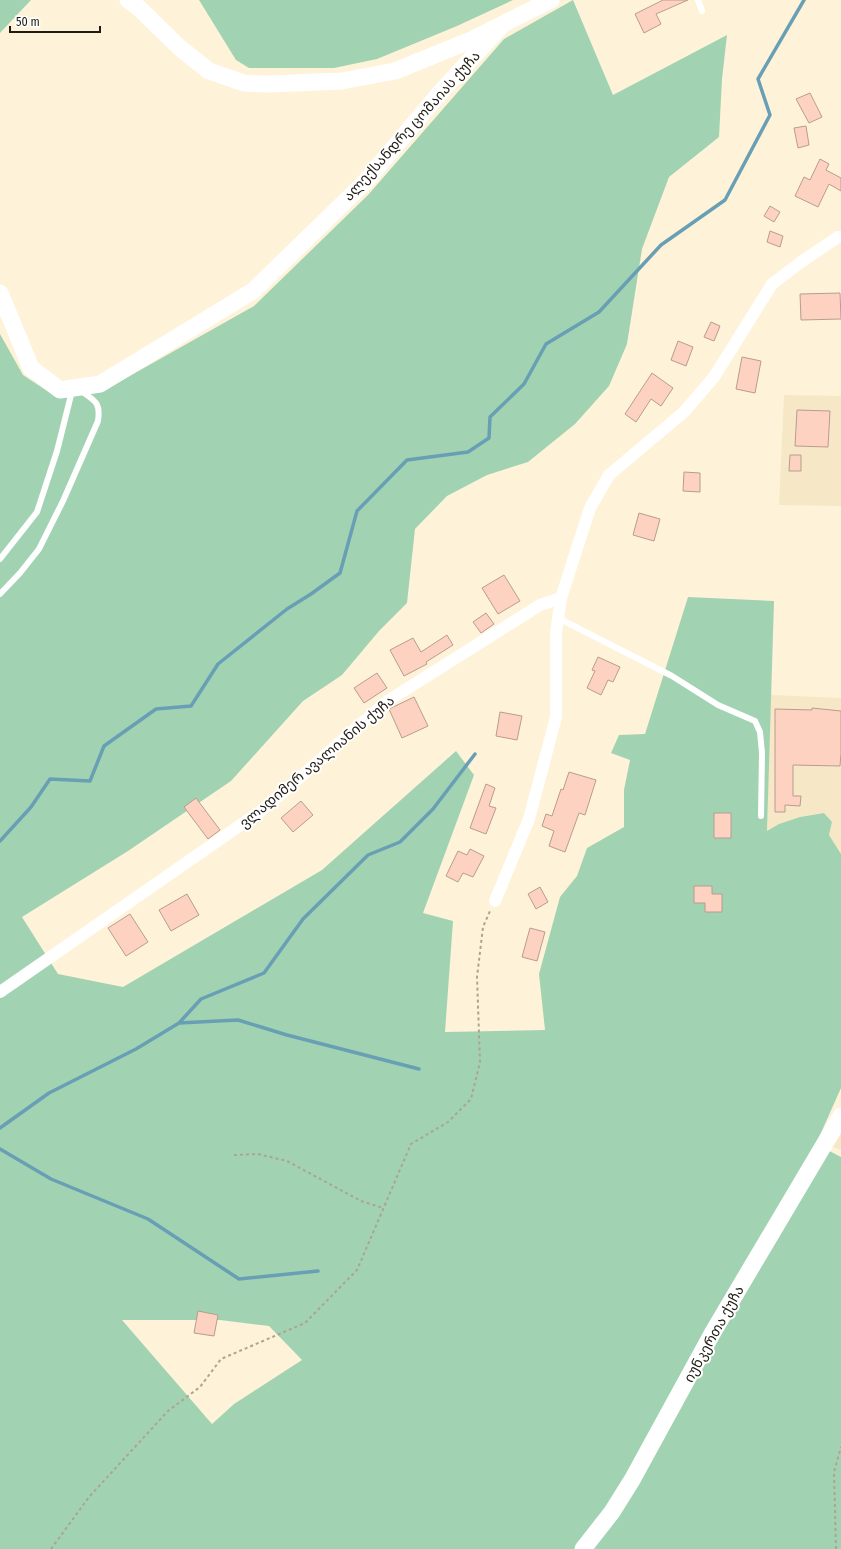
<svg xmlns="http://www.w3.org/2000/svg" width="841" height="1549" font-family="'Fira Sans Condensed','Noto Sans Georgian',sans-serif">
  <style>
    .built { fill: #f6e7c6 }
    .green { fill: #a1d3b2; fill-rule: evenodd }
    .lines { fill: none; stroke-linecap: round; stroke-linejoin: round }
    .stream { stroke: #699fb5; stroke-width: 3.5 }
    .building { fill: #fed2c1; stroke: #b89c92 }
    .path { stroke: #aca48f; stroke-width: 2; stroke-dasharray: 3 3; stroke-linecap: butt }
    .lane { stroke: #fff; stroke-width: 6 }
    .street { stroke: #fff; stroke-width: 12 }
    .secondary { stroke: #fff; stroke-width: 17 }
    .labels { text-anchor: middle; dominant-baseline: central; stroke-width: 4; stroke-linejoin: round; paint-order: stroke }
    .street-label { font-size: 14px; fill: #1f1b12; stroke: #fff }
  </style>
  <rect width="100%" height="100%" fill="#fef3d8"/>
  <path class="built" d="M784,395l57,1v110l-62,-1z
    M770,695l71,3v156l-12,-19 3,-13 -8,-9 -24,4 -21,7 -12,8z
    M841,1134v16l-8,-3z"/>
  <path class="green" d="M0,0h31l-31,33z
    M199,0h314l-56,26 -80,33 -43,9h-85l-13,-8z
    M573,0l40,95 114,-60 -5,44 -3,58 -50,40 -27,72 -15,95 -18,42 -34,38 -47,38 -41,13 -40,21 -32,33 -8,74 -28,28 -37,44 -39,26 -72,80 -103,70 -106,66 36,57 65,13 199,-117 134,-119 18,24 -51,138 30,8 -8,111 100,-2 -6,-56 21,-77 17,-21 10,-28 37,-21v-37l6,-30 -19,-7 8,-18 26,-1 43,-137 86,4 -7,230 12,-7 21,-7 24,-4 8,9 -3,13 12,19v234l-25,56 25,13v392h-841v-1215l23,41 35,23 45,-7 151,-85 114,-111 136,-156zM122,1320h98l49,6 33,34 -68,44 -22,20z"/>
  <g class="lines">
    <path class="stream" d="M0,841l31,-34 19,-28 40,2 14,-35 52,-37 35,-3 27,-42 69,-55 24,-15 29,-21 17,-62 50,-51 61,-8 21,-14 1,-21 34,-33 22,-40 53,-32 62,-67 64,-45 45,-85 -12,-36 46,-79
      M179,1023l22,-24 63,-26 39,-54 65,-64 32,-13 33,-33 42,-55
      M0,1128l49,-35 87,-44 43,-26 59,-3 49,15 132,34
      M0,1149l51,30 97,40 91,60 79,-8"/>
  </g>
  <path class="building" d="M663,0h25l-32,14 5,10 -17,9 -9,-19z
    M810,93l12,24 -13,6 -13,-24z
    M806,126l3,19 -11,3 -4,-20z
    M820,159l9,5 -3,6 15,8v13l-12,-7 -11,23 -23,-11 9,-19 6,3z
    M770,206l10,6 -6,10 -10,-6z
    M770,231l13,5 -3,11 -13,-5z
    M840,293l1,26 -40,1 -1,-26z
    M711,322l9,4 -6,15 -10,-4z
    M678,341l15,6 -7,19 -15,-6z
    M742,357l19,4 -6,32 -19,-4z
    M652,373l21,15 -12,18 -10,-7 -15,23 -11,-8z
    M797,410l33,1 -2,36 -33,-1z
    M790,455h11v16h-12z
    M684,472l16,1v19l-17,-1z
    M639,513l21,6 -6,22 -21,-6z
    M504,575l16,26 -22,13 -16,-26z
    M486,613l8,11 -13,9 -8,-11z
    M447,635l6,10 -27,17 1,2 -23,12 -14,-26 23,-12 8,14z
    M598,657l22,10 -7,15 -5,-2 -7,15 -14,-7 8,-17 -3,-1z
    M377,673l10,15 -23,15 -10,-15z
    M414,697l14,29 -26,12 -13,-29z
    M812,708l29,3v42l-1,13 -47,-1v31h8l-1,10 -15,-1v7h-10v-103l37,1z
    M500,712l22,4 -5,24 -21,-4z
    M569,772l27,8 -11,35 -6,-2 -14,39 -16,-6 5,-15 -12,-5 4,-12 6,2 9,-27 2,1z
    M486,784l9,4 -6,18 7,2 -10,26 -16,-6z
    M196,798l24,32 -12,9 -24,-32z
    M301,801l12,14 -20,17 -12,-14z
    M714,813h17v25h-17z
    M470,849l14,7 -11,21 -10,-4 -5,9 -12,-6 12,-25 9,4z
    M694,886h18v8h10v18h-17v-9h-11z
    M540,887l8,15 -12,7 -8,-15z
    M187,894l12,21 -28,16 -12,-21z
    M130,914l18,28 -22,14 -18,-28z
    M530,928l15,4 -8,29 -15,-4z
    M198,1311l20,4 -4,21 -20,-3z"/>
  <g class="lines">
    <path class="path" d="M234,1155l24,-1 29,7 74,40 22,7
      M51,1549l38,-52 79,-86 32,-24 21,-28 84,-36 52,-53 54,-126 37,-22 23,-23 9,-37 -3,-85 6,-50 7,-16
      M836,1549l-2,-77 7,-25"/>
    <path class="lane" d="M698,0l4,11
      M0,559l37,-47 20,-61 15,-60
      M0,594l20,-21 19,-24 24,-48 35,-80c3,-20 -4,-20 -18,-31
      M558,618l114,58 46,29 37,16 5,11 2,21 -1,63"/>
    <path class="street" d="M495,901l34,-82 27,-102v-84l5,-35 29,-90 19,-33 75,-63 30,-35 58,-93 29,-22 37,-25h3
      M0,992l265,-184 121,-106 154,-97 21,-7"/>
    <path class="secondary" d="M128,0l11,8 41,40 29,23 35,12 25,1 73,-3 53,-10 74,-30 82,-41
      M0,293l31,75 29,22 40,-6 153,-93 112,-109 74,-88 63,-69
      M583,1549l29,-37 20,-32 81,-148 128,-216"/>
  </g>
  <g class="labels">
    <g class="street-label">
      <text transform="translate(412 126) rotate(-48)">ალექსანდრე ცომაიას ქუჩა</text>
      <text transform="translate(317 762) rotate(-40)">ვლადიმერ ავალიანის ქუჩა</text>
      <text transform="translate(714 1334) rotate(-61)">იუნკერთა ქუჩა</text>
    </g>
  </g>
  <path d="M10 26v6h90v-6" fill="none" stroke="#1f1b12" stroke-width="2"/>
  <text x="16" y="26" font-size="12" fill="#1f1b12" stroke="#ffffff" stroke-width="3" paint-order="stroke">50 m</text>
</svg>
